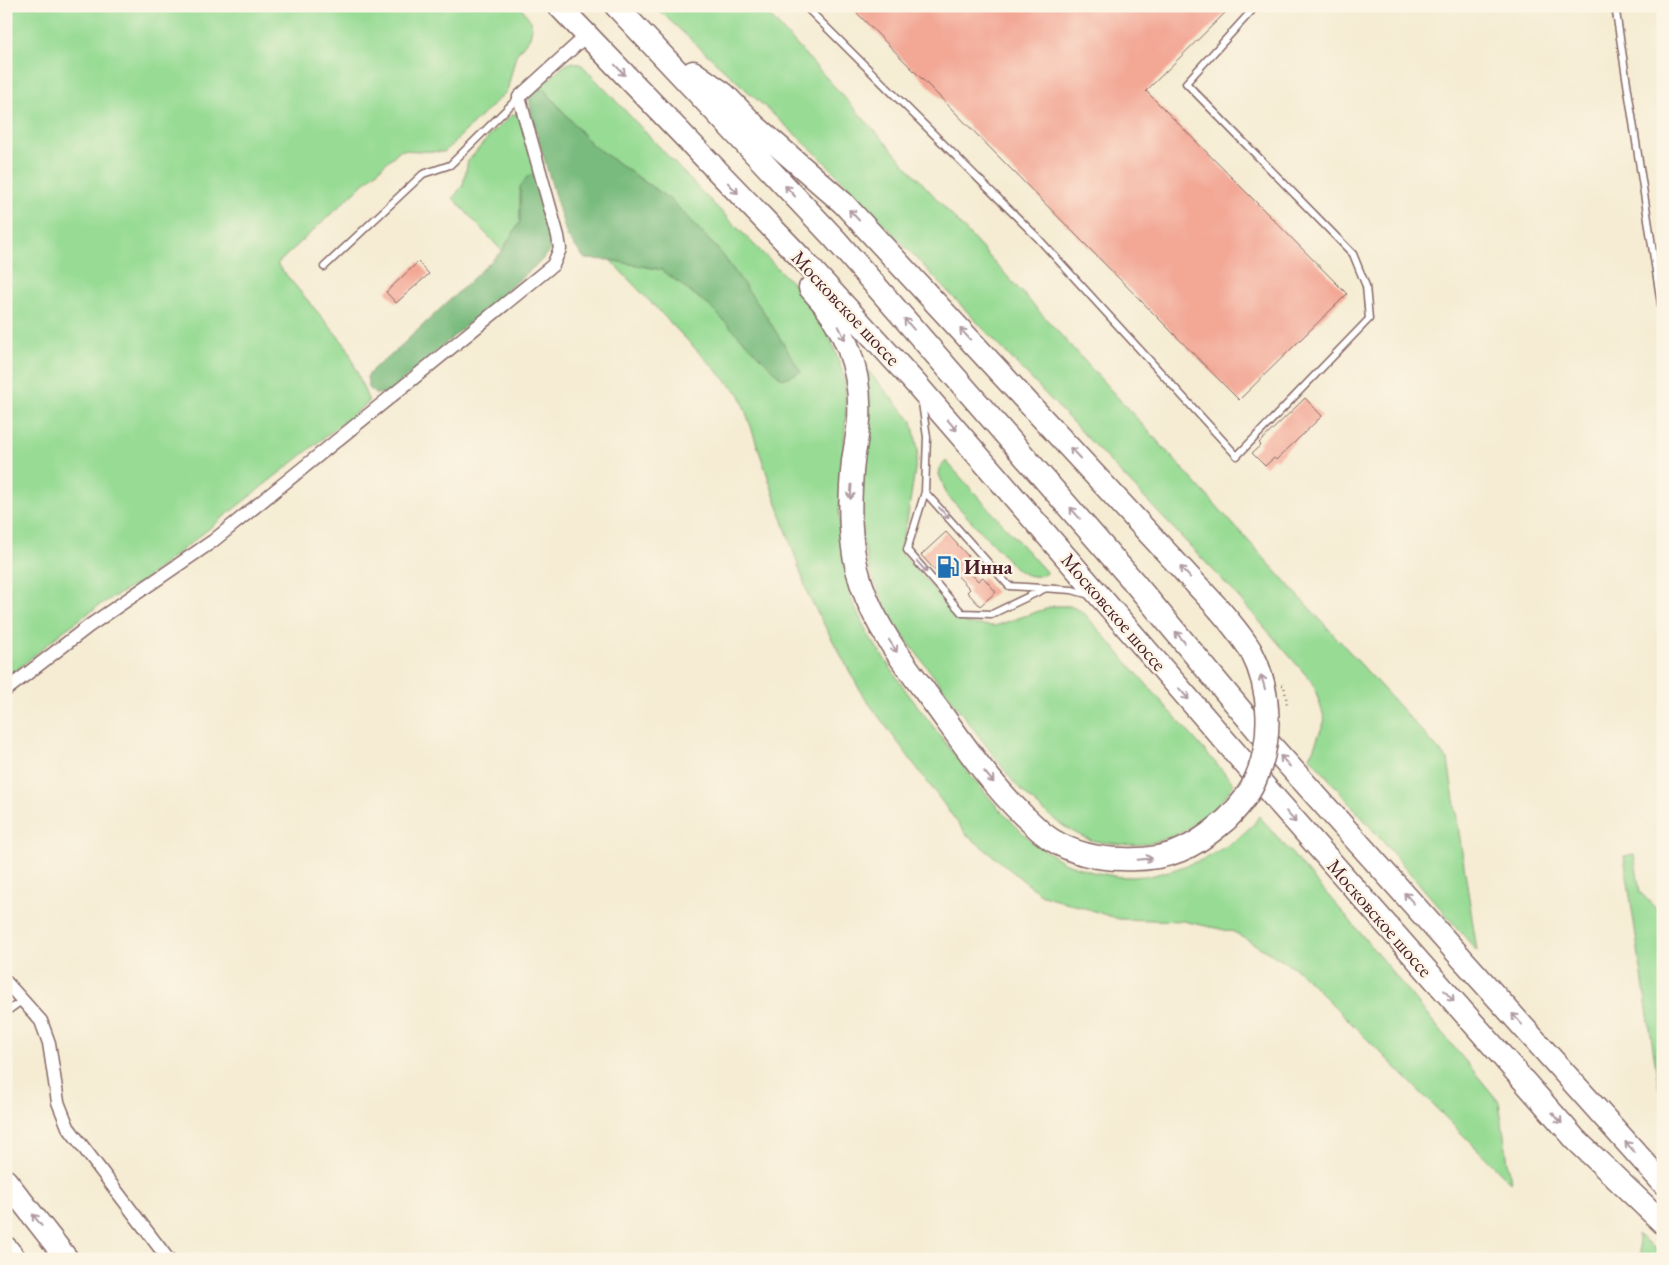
<svg xmlns="http://www.w3.org/2000/svg" width="1669" height="1265" font-family="'EB Garamond',serif">
  <style>
    .green { fill: #97db94; stroke: #707d60 }
    .forest { fill: #79bb7e; stroke: #626d54 }
    .building { fill: #f3a795 }
    .lines { fill: none; stroke-linecap: round; stroke-linejoin: round }
    .lane-casing { stroke: #866766; stroke-width: 9 }
    .street-casing { stroke: #866766; stroke-width: 15 }
    .highway-casing { stroke: #866766; stroke-width: 25 }
    .path { stroke: #866766; stroke-width: 2.5; stroke-dasharray: 1 4; stroke-linecap: butt }
    .lane { stroke: #fff; stroke-width: 6 }
    .street { stroke: #fff; stroke-width: 12 }
    .highway { stroke: #fff; stroke-width: 22 }
    .highway-bridge-casing { stroke: #866766; stroke-width: 25; stroke-linecap: butt }
    .highway-bridge { stroke: #fff; stroke-width: 22 }
    .oneway { stroke: #ae9aa0 }
    .labels { text-anchor: middle; dominant-baseline: central; stroke-width: 5; stroke-linejoin: round; paint-order: stroke }
    .street-label { font-size: 20px; fill: #4a1f2b; stroke: #fcf5e5 }
    .poi-label { font-size: 20px; font-weight: bold; fill: #4a1f2b; stroke: #fcf5e5; text-anchor: start }
  </style>
  <rect width="100%" height="100%" fill="#fcf5e5"/>
  <filter id="ink" filterUnits="userSpaceOnUse"><feTurbulence type="fractalNoise" baseFrequency=".02" numOctaves="2"/><feDisplacementMap in="SourceGraphic" scale="10" xChannelSelector="R" yChannelSelector="G"/><feConvolveMatrix kernelMatrix="1 2 1 2 8 2 1 2 1" color-interpolation-filters="sRGB"/></filter>
  <filter id="wash" filterUnits="userSpaceOnUse"><feTurbulence type="fractalNoise" baseFrequency=".0096" numOctaves="4" result="noise"/><feDisplacementMap in="SourceGraphic" scale="20" xChannelSelector="R" yChannelSelector="G"/><feGaussianBlur stdDeviation="1.12" result="paint"/><feColorMatrix in="noise" values="0 0 0 0 0 0 0 0 0 0 0 0 0 0 0 0 0 1.4 0 .05"/><feComposite in="paint" operator="in"/></filter>
  <g filter="url(#wash)">
    <rect width="100%" height="100%" fill="#f5ecd3"/>
    <path class="green" d="M6,6h514l11,15 1,7 -2,9 -14,18 -9,36 -63,61 -44,-2 -123,114 70,83 22,55 -225,178 -43,24 -39,28 -56,47z
      M654,6h107l687,754 29,191 -167,-194 15,-37 -12,-37 -81,-93 -412,-433z
      M573,62l9,3 117,124 99,100 34,53 13,38 1,35 -7,96 4,45 9,45 15,32 39,58 65,85 30,35 30,30 32,21 29,10 29,5 29,-1 23,-6 31,-11 31,-18 19,-17 5,-8 88,101 152,185 12,81 -213,-213 -64,-38 -51,-11 -64,-2 -79,-25 -74,-60 -104,-140 -53,-97 -69,-202 -130,-135 52,10 46,35 74,74 18,-8 -37,-60 -41,-57 -50,-53 -80,-56 -51,-59 24,-21z
      M520,113l16,65 -16,9v35l-18,29 -49,-53 10,-13 5,-24 24,-28 20,-18z
      M868,371l44,50 6,29 -11,71 -8,30 68,73 28,2 59,-20h16l13,6 151,172c-26,41 -74,68 -123,59 -8,-1 -16,-1 -23,-4 -29,-12 -51,-33 -73,-55l-125,-166 -20,-47 -8,-32 -3,-38 8,-94z
      M946,461l101,112c-11,6 -21,3 -31,-4l-69,-74 -8,-21 1,-6z
      M1634,854l6,38 23,24v199l-39,-259z
      M1637,1234l26,21v4h-19l-3,-3z"/>
    <path class="forest" d="M541,86l51,59 80,56 50,53 41,57 38,61 -19,7 -74,-74 -46,-35 -52,-10 -25,-1 -18,-23 -35,-119 -3,-21z
      M531,174l5,4 17,59 -2,12 -9,11 -154,133 -13,1 -6,-6 -2,-11 7,-9 15,-11 113,-106 18,-29v-35l7,-10z"/>
    <g id="blocks">
      <path class="building" d="M850,6h382l-86,85 201,203 -108,106z
        M418,262l11,12 -33,29 -10,-11z
        M1305,398l17,18 -46,44 -2,-2 -9,8 -13,-13 9,-8 -2,-2z
        M946,532l22,24 -7,7 17,18 5,-4 13,15 -16,14 -13,-14 3,-3 -18,-19 -9,9 -22,-24z"/>
    </g>
  </g>
  <g filter="url(#ink)">
    <use href="#blocks" fill-opacity="0" stroke="#866766" stroke-width="1"/>
    <g class="lines">
      <defs>
        <path id="lane" d="M805,6l232,231 200,219 132,-137 -3,-33 -13,-32 -167,-171 70,-77
          M1617,6l-1,6 47,305
          M324,267l99,-93 27,-9 69,-68
          M922,403l5,34 -2,55 84,94 63,4 18,5
          M925,492l-18,58 55,63 30,1 52,-25
          M6,1012l17,-12"/>
        <path id="street" d="M6,690l83,-64 124,-85 340,-276 7,-16 -2,-13 -39,-139 68,-62
          M6,982l35,39 8,22 9,59 10,25 100,132"/>
        <path id="highway" d="M559,6l243,253 115,126 328,379 331,376 87,83
          M616,6l219,233 298,342 126,151 404,451
          M693,72l31,22 30,31 89,78 375,405
          M810,288c34,35 52,82 49,132 -1,13 -4,27 -6,41 -4,41 -5,83 8,122 16,49 50,89 80,130 26,36 51,72 83,103 9,8 18,18 28,24 21,13 47,19 71,19 46,2 71,-11 104,-40
          M6,1181l61,78
          M6,1248l9,11"/>
      </defs>
      <use href="#lane" class="lane-casing"/>
      <use href="#street" class="street-casing"/>
      <use href="#highway" class="highway-casing"/>
      <path class="path" d="M1282,685h2l3,18 -3,2"/>
      <use href="#lane" class="lane"/>
      <use href="#street" class="street"/>
      <use href="#highway" class="highway"/>
      <defs>
        <path id="highway-bridge" d="M1218,608c12,14 24,28 33,43 20,38 22,88 5,127 -6,16 -17,29 -29,41"/>
      </defs>
      <use href="#highway-bridge" class="highway-bridge-casing"/>
      <use href="#highway-bridge" class="highway-bridge"/>
    </g>
    <defs><path id="oneway-shaft" d="M-6 0H5M1.5-3L5.5 0L1.5 3" fill="none" stroke-width="1.6" stroke-linecap="round" stroke-linejoin="round" transform="scale(1.25)"/></defs>
    <g class="oneway">
      <use href="#oneway-shaft" transform="translate(620 70) rotate(46)"/>
      <use href="#oneway-shaft" transform="translate(733 188) rotate(46)"/>
      <use href="#oneway-shaft" transform="translate(790 191) rotate(-133)"/>
      <use href="#oneway-shaft" transform="translate(854 215) rotate(-133)"/>
      <use href="#oneway-shaft" transform="translate(909 324) rotate(-131)"/>
      <use href="#oneway-shaft" transform="translate(842 333) rotate(64)"/>
      <use href="#oneway-shaft" transform="translate(965 334) rotate(-133)"/>
      <use href="#oneway-shaft" transform="translate(952 425) rotate(49)"/>
      <use href="#oneway-shaft" transform="translate(1075 453) rotate(-133)"/>
      <use href="#oneway-shaft" transform="translate(851 492) rotate(94)"/>
      <use href="#oneway-shaft" transform="translate(944 513) rotate(48)"/>
      <use href="#oneway-shaft" transform="translate(1075 513) rotate(-131)"/>
      <use href="#oneway-shaft" transform="translate(922 567) rotate(49)"/>
      <use href="#oneway-shaft" transform="translate(1185 572) rotate(-133)"/>
      <use href="#oneway-shaft" transform="translate(1180 637) rotate(-130)"/>
      <use href="#oneway-shaft" transform="translate(893 646) rotate(57)"/>
      <use href="#oneway-shaft" transform="translate(1263 682) rotate(-106)"/>
      <use href="#oneway-shaft" transform="translate(1184 694) rotate(49)"/>
      <use href="#oneway-shaft" transform="translate(1285 761) rotate(-132)"/>
      <use href="#oneway-shaft" transform="translate(989 777) rotate(50)"/>
      <use href="#oneway-shaft" transform="translate(1291 817) rotate(49)"/>
      <use href="#oneway-shaft" transform="translate(1145 859) rotate(-5)"/>
      <use href="#oneway-shaft" transform="translate(1409 898) rotate(-132)"/>
      <use href="#oneway-shaft" transform="translate(1449 996) rotate(49)"/>
      <use href="#oneway-shaft" transform="translate(1517 1019) rotate(-132)"/>
      <use href="#oneway-shaft" transform="translate(1557 1118) rotate(49)"/>
      <use href="#oneway-shaft" transform="translate(1630 1147) rotate(-132)"/>
      <use href="#oneway-shaft" transform="translate(37 1220) rotate(-128)"/>
    </g>
  </g>
  <defs>
    <symbol id="fuel-bare" viewBox="-9 -9 18 18"><path d="M-5.5-6h7V0h2V4h1.3V-2.5L3-4.5l.8-.8L6-3V5H2.5V1h-1V6h-7ZM-4.2-4.7v3.2H.2V-4.7Z" fill="#1f6fb2" stroke="#fcf5e5" stroke-width="2.5" paint-order="stroke"/></symbol>
  </defs>
  <g fill-rule="evenodd">
    <use href="#fuel-bare" x="932" y="551" width="32" height="32"/>
  </g>
  <g class="labels">
    <g class="street-label">
      <text transform="translate(846 308) rotate(47)">Московское шоссе</text>
      <text transform="translate(1114 612) rotate(49)">Московское шоссе</text>
      <text transform="translate(1380 918) rotate(49)">Московское шоссе</text>
    </g>
    <g class="poi-label">
      <text x="964" y="567">Инна</text>
    </g>
  </g>
  <rect width="1669" height="1265" fill="none" stroke="#fcf5e5" stroke-width="25"/>
</svg>
